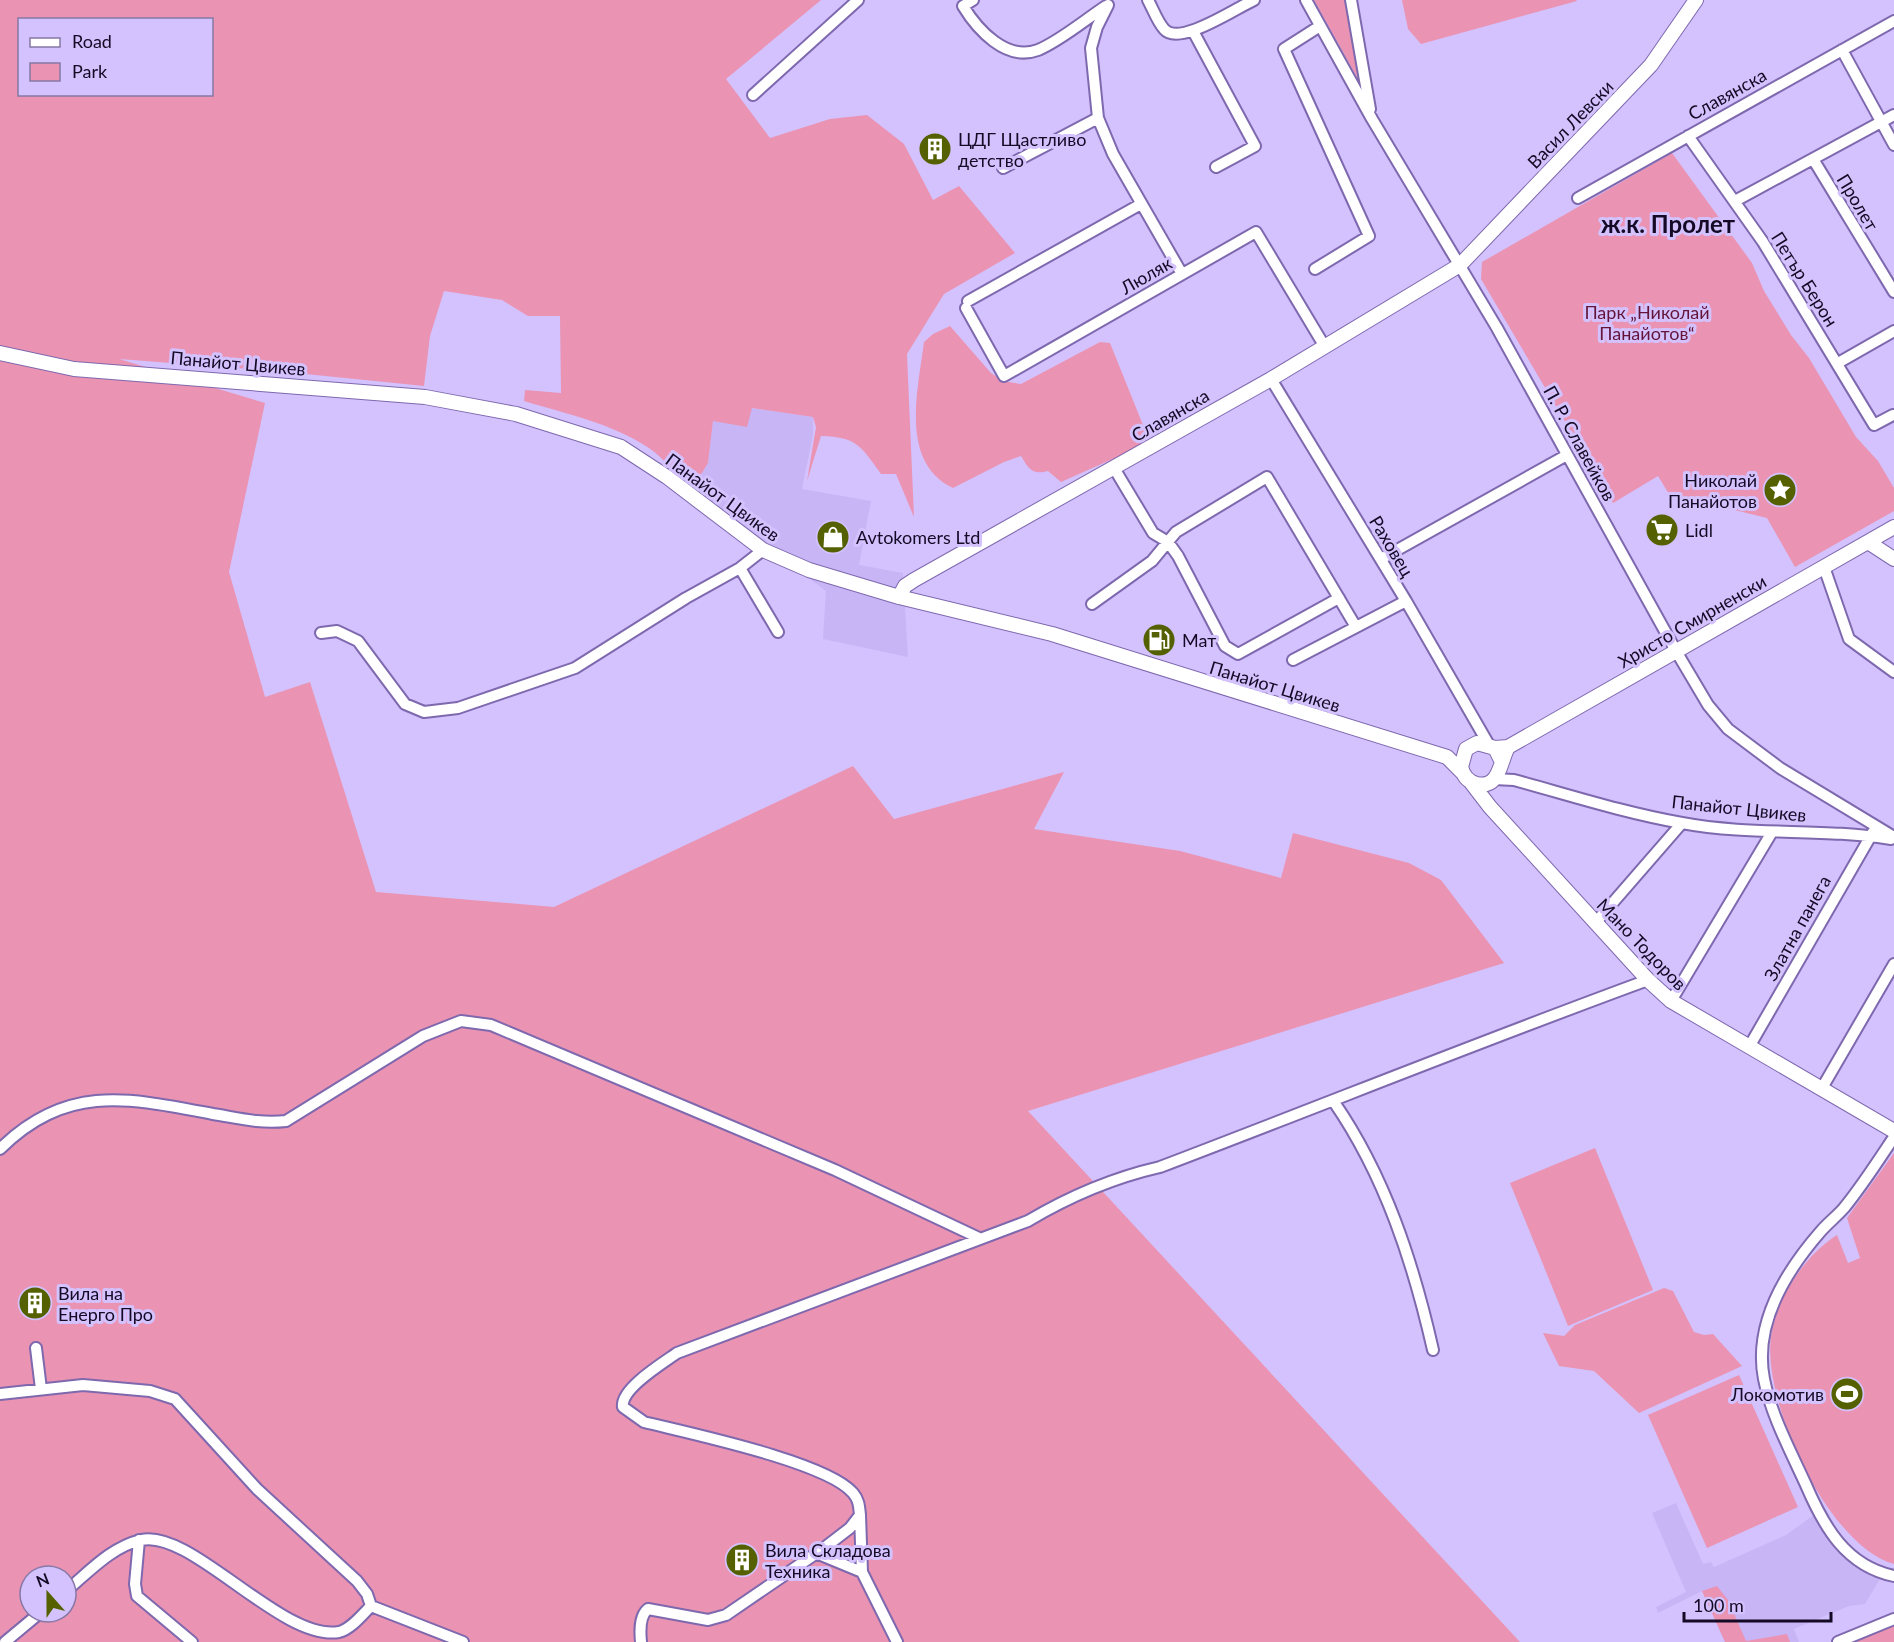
<svg xmlns="http://www.w3.org/2000/svg" width="1894" height="1642" font-family="Lato,sans-serif">
  <style>
    .built { fill: #c7b5f6 }
    .green { fill: #eb93b2; fill-rule: evenodd }
    .lines { fill: none; stroke-linecap: round; stroke-linejoin: round }
    .minor-casing { stroke: #7e68ae; stroke-width: 14 }
    .tertiary-casing { stroke: #7e68ae; stroke-width: 16 }
    .minor { stroke: #fff; stroke-width: 10 }
    .tertiary { stroke: #fff; stroke-width: 14 }
    .labels { text-anchor: middle; dominant-baseline: central; stroke-width: 6; stroke-linejoin: round; paint-order: stroke }
    .street-label { font-size: 18px; fill: #140a25; stroke: #d3c2fe }
    .poi-label { font-size: 18px; fill: #140a25; stroke: #d3c2fe; text-anchor: start }
    .park-label { font-size: 18px; fill: #641439; stroke: #d3c2fe }
    .district-label { font-size: 24px; font-weight: bold; fill: #140a25; stroke: #d3c2fe }
  </style>
  <rect width="100%" height="100%" fill="#d3c2fe"/>
  <path class="built" d="M751,408l62,9v18l-11,54 69,12 -12,64 44,8 5,84 -85,-18 3,-48 -135,-100 17,-28 5,-43z
    M1676,1503l27,61 8,-2 3,5 72,-32 32,-23 27,40 38,22 -18,30 -16,2 -55,23 5,13h-74l-23,-51 -44,22 -2,-6 30,-15 -34,-79z"/>
  <path class="green" d="M0,0h821l-95,79 44,59 60,-19 37,-4 37,29 29,56 26,-14 56,67 -71,41 -37,60 7,163 -18,-43h-15c-20,-28 -24,-37 -60,-38l-14,45 9,-54 -3,-10 -61,-9 -5,19 -34,-6 -5,42 -17,28c-13,-14 -27,-33 -42,-43 -38,-25 -82,-34 -125,-47l1,-11 36,3 -1,-77h-32l-26,-16 -58,-9 -14,45 -6,50 -148,-15 -157,-12 146,44 -36,169 36,125 45,-15 66,210 178,15 299,-141 41,53 170,-47 -30,57 146,22 101,27 12,-45 116,30 32,17 63,83 -476,148 492,531h-1520zM20,20h192v74h-192zM30,1576h36v36h-36z
    M1314,0h32l15,76 -3,3z
    M1402,0h174l1,1 -156,43 -13,-15z
    M1672,153l80,110 12,28 27,44 18,23 47,79 22,24 16,27v23l-99,56 -28,-49 -98,-24 -11,-18 -45,27 -132,-224 1,-17z
    M950,326l41,47 12,8 18,3 79,-42 10,1 37,92 -5,11 -81,36 -13,-11c-16,4 -19,-2 -27,-15l-17,6 -51,26c-54,-26 -35,-98 -29,-146l9,-8z
    M1595,1148l58,142 -85,36 -58,-143z
    M1894,1153v411c-66,-18 -132,-163 -123,-227 5,-38 33,-81 66,-102l11,28 12,-5 -13,-40z
    M1664,1288l9,3 21,41 10,3 9,-1 29,32 -103,47 -45,-42 -35,-5 -16,-33 21,3 11,-11z
    M1739,1375l59,132 -91,41 -59,-133z
    M1717,1586l11,14 18,41 41,-7 3,8h-65l-23,-51z
    M1894,1619v23h-56z"/>
  <g class="lines">
    <defs>
      <path id="minor" d="M973,0l-10,6c14,23 43,56 75,44 22,-9 48,-31 68,-44
        M1148,0c5,9 9,21 16,29 15,18 72,-21 90,-29
        M1306,0l66,119 125,209 179,323 32,54 20,24 52,39 114,69
        M1351,0l19,109
        M1108,5l-11,22 -6,21 7,70 15,36 69,120
        M1193,31l62,115 -39,21
        M1842,50l52,95
        M753,95l105,-95
        M1688,136l75,106 111,183 19,-10
        M1813,159l81,133
        M1003,168l95,-50
        M1578,198l316,-177
        M1735,201l159,-86
        M1315,269l54,-33 -85,-187 36,-23
        M968,301l173,-97
        M966,308l38,68 252,-144 69,115
        M1838,363l56,-32
        M1271,379l135,222 83,144
        M1114,468l39,65 15,9 10,14 47,90 13,8 101,-56
        M1381,559l186,-104
        M1824,567l25,72 45,33
        M740,568l38,64
        M1092,604l60,-43 24,-29 91,-55 89,150
        M321,633l16,-2 21,10 47,63 19,8 34,-4 117,-40 111,-70 54,-30 23,-18
        M1293,660l113,-59
        M1494,779l20,1c55,15 111,33 168,43 69,13 140,5 209,16
        M1596,922l86,-99
        M1671,1001l101,-169
        M1749,1047l124,-215
        M1822,1088l72,-124
        M1334,1102c51,74 79,160 99,248
        M1894,1137c-16,24 -32,49 -50,71 -7,8 -16,15 -23,23 -35,40 -68,92 -57,148 7,36 27,73 42,106 18,42 40,81 88,91
        M0,1149c67,-66 129,-51 213,-35 25,4 47,10 73,7l137,-85 38,-15 30,4 344,145 144,68
        M36,1348l5,41
        M0,1394l83,-9 67,6 25,8 82,90 100,92 10,13 4,12
        M860,1515l2,57 35,70
        M139,1540l-4,44 2,12 55,46
        M816,1553l46,19
        M66,1591c23,-19 45,-44 75,-51 50,-12 141,102 198,92 12,-3 23,-17 32,-26l92,36
        M5,1642l36,-30
        M641,1642c-1,-10 -2,-26 7,-33l60,11 18,-5 98,-67 26,-20 10,-13c-1,-9 -1,-15 -7,-22 -26,-31 -165,-60 -209,-71l-21,-15c-3,-18 40,-44 54,-54l351,-132c42,-25 84,-43 132,-54 163,-62 324,-127 488,-187
        M1838,1642l56,-23"/>
      <path id="tertiary" d="M0,353l74,16 351,28 91,17 105,33 46,30 96,73 46,20 90,27 153,37 395,123 15,15
        M1868,542l26,17
        M899,597l6,-11 9,-6 357,-201 189,-114 191,-200 45,-65
        M1495,748l13,-1 386,-220
        M1502,762l-7,-14 -18,-5 -11,6 -5,18c2,8 7,15 16,17 23,5 23,-23 31,-37
        M1470,781l20,26 158,173 23,21 223,130"/>
    </defs>
    <use href="#minor" class="minor-casing"/>
    <use href="#tertiary" class="tertiary-casing"/>
    <use href="#minor" class="minor"/>
    <use href="#tertiary" class="tertiary"/>
  </g>
  <defs>
    <symbol id="building-disc" viewBox="-11 -11 22 22"><circle r="9.5" fill="#556100" stroke="#d3c2fe"/><path d="M-4-6H4V6H1V3H-1V6H-4ZM-2.5-4.3h1.7v1.8h-1.7ZM.8-4.3h1.7v1.8H.8ZM-2.5-1h1.7V.8h-1.7ZM.8-1h1.7V.8H.8Z" fill="#fff"/></symbol>
    <symbol id="sight-disc" viewBox="-11 -11 22 22"><circle r="9.5" fill="#556100" stroke="#d3c2fe"/><path d="M0-6L1.8-2.2L6-1.7L2.9 1.2L3.7 5.4L0 3.3L-3.7 5.4L-2.9 1.2L-6-1.7L-1.8-2.2Z" fill="#fff"/></symbol>
    <symbol id="supermarket-disc" viewBox="-11 -11 22 22"><circle r="9.5" fill="#556100" stroke="#d3c2fe"/><path d="M-6-5.5h2.5l.6 2H6L4.5 2H-2.5L-4.4-4H-6ZM-1.5 3.2a1.3 1.3 0 1 0 .1 0ZM3 3.2a1.3 1.3 0 1 0 .1 0Z" fill="#fff"/></symbol>
    <symbol id="shop-disc" viewBox="-11 -11 22 22"><circle r="9.5" fill="#556100" stroke="#d3c2fe"/><path d="M-5-2.5h2.3a2.7 3.5 0 0 1 5.4 0H5L5.5 6h-11ZM-1.5-2.5h3a1.5 2.3 0 0 0-3 0Z" fill="#fff"/></symbol>
    <symbol id="fuel-disc" viewBox="-11 -11 22 22"><circle r="9.5" fill="#556100" stroke="#d3c2fe"/><path d="M-5.5-6h7V0h2V4h1.3V-2.5L3-4.5l.8-.8L6-3V5H2.5V1h-1V6h-7ZM-4.2-4.7v3.2H.2V-4.7Z" fill="#fff"/></symbol>
    <symbol id="stadium-disc" viewBox="-11 -11 22 22"><circle r="9.5" fill="#556100" stroke="#d3c2fe"/><path d="M0-5a6.5 5 0 1 0 0 10a6.5 5 0 1 0 0-10ZM-3.5-1.8h7v3.6h-7Z" fill="#fff"/></symbol>
  </defs>
  <g fill-rule="evenodd">
    <use href="#building-disc" x="916" y="130" width="38" height="38"/>
    <use href="#sight-disc" x="1761" y="471" width="38" height="38"/>
    <use href="#supermarket-disc" x="1643" y="511" width="38" height="38"/>
    <use href="#shop-disc" x="814" y="518" width="38" height="38"/>
    <use href="#fuel-disc" x="1140" y="621" width="38" height="38"/>
    <use href="#building-disc" x="16" y="1284" width="38" height="38"/>
    <use href="#stadium-disc" x="1828" y="1375" width="38" height="38"/>
    <use href="#building-disc" x="723" y="1541" width="38" height="38"/>
  </g>
  <g class="labels">
    <g class="street-label">
      <text transform="translate(1727 94) rotate(-29)">Славянска</text>
      <text transform="translate(1570 124) rotate(-46)">Васил Левски</text>
      <text transform="translate(1858 202) rotate(59)">Пролет</text>
      <text transform="translate(1146 275) rotate(-30)">Люляк</text>
      <text transform="translate(1805 279) rotate(58)">Петър Берон</text>
      <text transform="translate(238 363) rotate(5)">Панайот Цвикев</text>
      <text transform="translate(1170 415) rotate(-30)">Славянска</text>
      <text transform="translate(1580 443) rotate(61)">П. Р. Славейков</text>
      <text transform="translate(723 497) rotate(36)">Панайот Цвикев</text>
      <text transform="translate(1392 546) rotate(59)">Раховец</text>
      <text transform="translate(1692 621) rotate(-30)">Христо Смирненски</text>
      <text transform="translate(1275 686) rotate(17)">Панайот Цвикев</text>
      <text transform="translate(1739 808) rotate(6)">Панайот Цвикев</text>
      <text transform="translate(1797 928) rotate(-61)">Златна панега</text>
      <text transform="translate(1642 944) rotate(46)">Мано Тодоров</text>
    </g>
    <g class="poi-label">
      <text x="958" y="139">ЦДГ Щастливо<tspan x="958" dy="21">детство</tspan></text>
      <text x="1757" y="480" text-anchor="end">Николай<tspan x="1757" dy="21">Панайотов</tspan></text>
      <text x="1685" y="530">Lidl</text>
      <text x="856" y="537">Avtokomers Ltd</text>
      <text x="1182" y="640">Мат</text>
      <text x="58" y="1293">Вила на<tspan x="58" dy="21">Енерго Про</tspan></text>
      <text x="1824" y="1394" text-anchor="end">Локомотив</text>
      <text x="765" y="1550">Вила Складова<tspan x="765" dy="21">Техника</tspan></text>
    </g>
    <g class="park-label">
      <text x="1647" y="312">Парк „Николай<tspan x="1647" dy="21">Панайотов“</tspan></text>
    </g>
    <g class="district-label">
      <text x="1668" y="223">ж.к. Пролет</text>
    </g>
  </g>
  <rect x="18" y="18" width="195" height="78" fill="#d3c2fe" stroke="#8778a7" stroke-width="1.5"/>
  <rect x="30" y="38" width="30" height="9" fill="#ffffff" stroke="#8778a7" stroke-width="1.5"/>
  <text x="72" y="48" font-size="18" fill="#140a25">Road</text>
  <rect x="30" y="63" width="30" height="18" fill="#eb93b2" stroke="#8778a7" stroke-width="1.5"/>
  <text x="72" y="78" font-size="18" fill="#140a25">Park</text>
  <g transform="translate(48 1594) rotate(339)"><circle r="28" fill="#d3c2fe" stroke="#8778a7" stroke-width="1.5"/>
  <path d="M0-4.5L10 22L0 15L-10 22Z" fill="#556100"/>
  <text y="-9" font-size="16" font-weight="bold" text-anchor="middle" fill="#140a25">N</text>
  </g>
  <path d="M1684 1612v9h147v-9" fill="none" stroke="#140a25" stroke-width="3"/>
  <text x="1693" y="1612" font-size="18" fill="#140a25" stroke="#d3c2fe" stroke-width="4.5" paint-order="stroke">100 m</text>
</svg>
